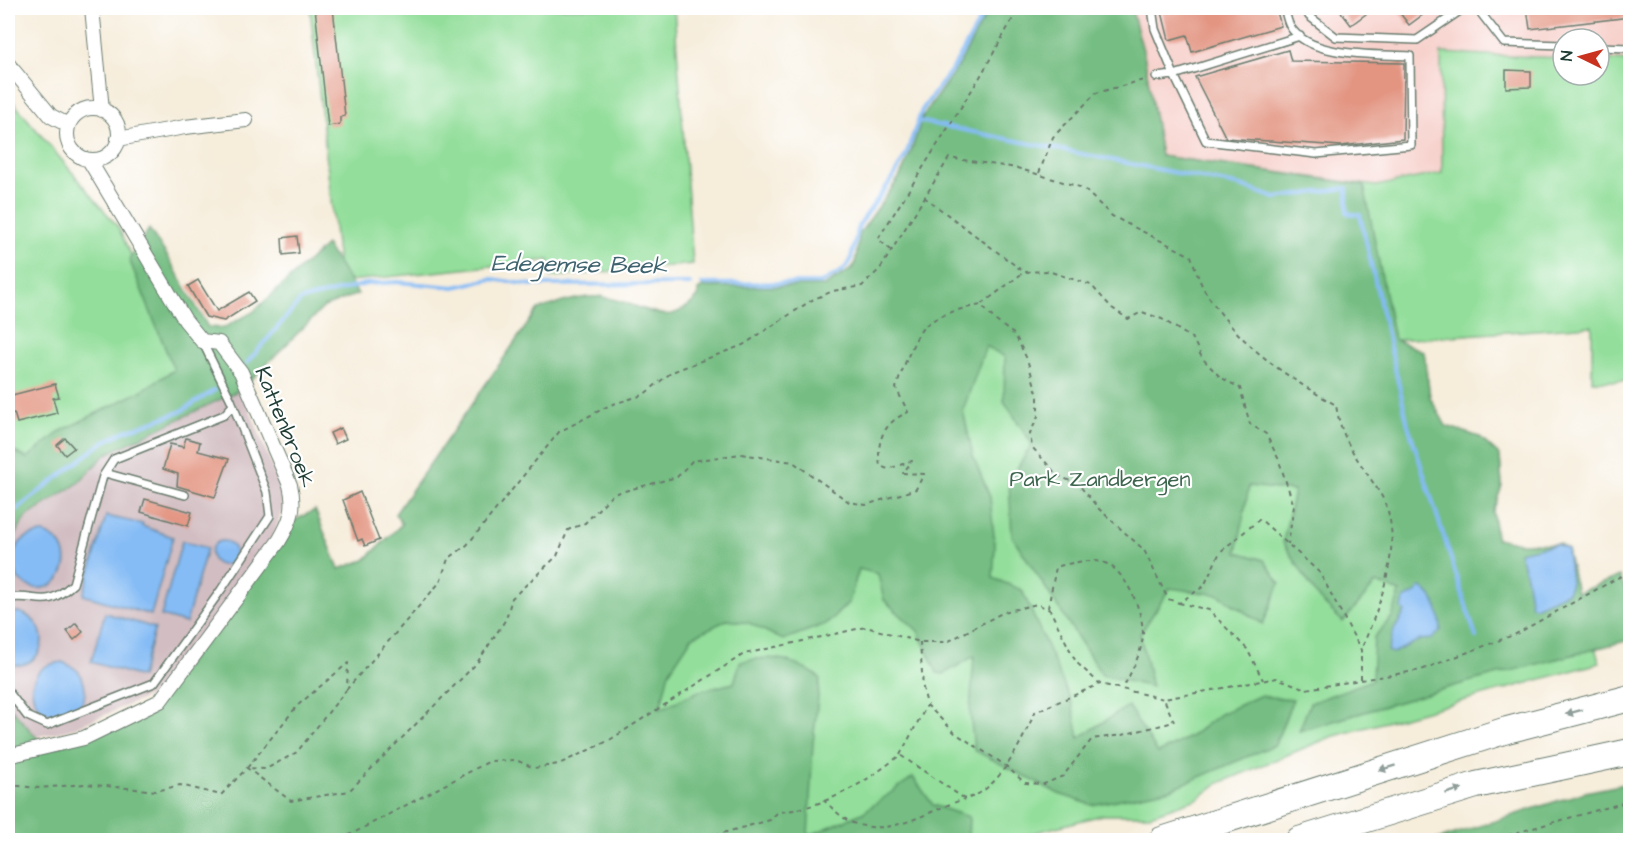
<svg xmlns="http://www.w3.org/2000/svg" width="1638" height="848" font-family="'Architects Daughter',sans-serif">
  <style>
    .built { fill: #f7d0cb }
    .industrial { fill: #d2bec2 }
    .green { fill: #92de9a; stroke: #588e67; stroke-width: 1.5 }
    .forest { fill: #75bd82; stroke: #4a7d5b; stroke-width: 1.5 }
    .water { fill: #85bcf5; stroke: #527c94; stroke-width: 1.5 }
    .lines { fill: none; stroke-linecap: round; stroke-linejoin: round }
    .stream { stroke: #85bcf5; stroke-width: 4 }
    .building { fill: #e39582 }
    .service-casing { stroke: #6a7b6e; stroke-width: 10 }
    .minor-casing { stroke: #6a7b6e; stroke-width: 16 }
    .motorway-casing { stroke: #6a7b6e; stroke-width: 28 }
    .path { stroke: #6a7b6e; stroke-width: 2; stroke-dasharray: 4.5 4.5; stroke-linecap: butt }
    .service { stroke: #fff; stroke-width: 7 }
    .minor { stroke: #fff; stroke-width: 14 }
    .motorway { stroke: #fff; stroke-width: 26 }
    .oneway { fill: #8f9e9a }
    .labels { text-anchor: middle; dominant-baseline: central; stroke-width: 4.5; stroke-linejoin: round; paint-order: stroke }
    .street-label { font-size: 22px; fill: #1f3d34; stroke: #fff }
    .park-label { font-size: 22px; fill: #3c654e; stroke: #fff }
    .water-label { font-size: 24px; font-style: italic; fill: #3e636e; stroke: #fff }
  </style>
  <rect width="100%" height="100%" fill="#fff"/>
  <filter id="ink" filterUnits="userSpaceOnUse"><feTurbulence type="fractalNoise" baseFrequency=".0167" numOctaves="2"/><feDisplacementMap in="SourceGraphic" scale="12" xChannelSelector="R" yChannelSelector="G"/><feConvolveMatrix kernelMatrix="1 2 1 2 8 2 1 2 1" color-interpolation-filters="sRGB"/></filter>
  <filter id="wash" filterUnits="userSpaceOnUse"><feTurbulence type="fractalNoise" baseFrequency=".008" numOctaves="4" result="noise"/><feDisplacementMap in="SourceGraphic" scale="24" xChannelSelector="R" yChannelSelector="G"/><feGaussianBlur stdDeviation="1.35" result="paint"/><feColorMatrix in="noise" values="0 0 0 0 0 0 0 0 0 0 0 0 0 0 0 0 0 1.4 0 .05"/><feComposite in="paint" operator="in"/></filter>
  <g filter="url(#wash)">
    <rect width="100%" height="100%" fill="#f6eddb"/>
    <path class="built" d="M1131,8h499v53l-31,-2v-20h-36v19l-121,-5 1,120 -67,13 -12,-1 -204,-29 -16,-102z"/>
    <path class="industrial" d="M242,389l40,103 1,16 -10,30 -112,153 -92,39 -34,7 -27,-32v-160l3,-8 15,-20 51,-33 29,-30z"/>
    <path class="green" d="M310,8h364l19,256 -142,13 -2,-17 -209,22z
      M990,8h141l13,46 17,102 215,30 66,-13 -1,-120 122,5v17h36v-16l31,2v320h-38v-55l-196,14 28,12 6,45 16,29 33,11 21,19 2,30 -9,25 3,27 23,5 40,1 8,6 10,44 23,69 -269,74 -114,47 -20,15 -47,16h-48l-95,25h-999l152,-139 155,-191 24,59 26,-9 47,-46 188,-218 71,21 15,-7 12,-13v-7l5,-3 121,-1 28,-17 3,-6 5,-30 39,-55 10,-21 14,-41 35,-50z
      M8,96l110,131 67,146 -177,127z"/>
    <path class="forest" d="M990,8h141l13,46 17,102 203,29 30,154 30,13 6,45 16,29 33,11 21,19 2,30 -9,25 3,27 23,5 40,1 8,6 10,43 43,-17 10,26v38l-162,42 -169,49 11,-28 62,-23 2,-43 18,-20 8,-25 -24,-9 -33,39 -24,-23 -36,-57 11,-51 -45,-5 -12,66 27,8 16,23 -17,41 -44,-29 -49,-7 -30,46 12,53 -50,-12 -90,-139 -3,-54 23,-38 -28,-43 1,-44 -19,-11 -23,64 10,46 17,41 5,49 -2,32 29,12 50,113 7,35 49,-32 30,47 32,-16 30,-23 39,-18 34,3 -18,46 -104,44 -79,16 -33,-11 -85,-44 -4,-39 4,-55 -30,18 -7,-1 -19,-42 -34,-31 -6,-26 -19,-5 -10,33 -21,21 -45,17 -34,-17 -22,-3 -35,17 -23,35 -9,37 39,-18 35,-8 6,-21c32,-8 53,-4 80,16l-7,65 -5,93 54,-23 51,-36 20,28 36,12 -1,23h-960v-135l38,43 114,-47 131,-179 24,-12 24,59 26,-9 37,-36 -7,-10 143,-205c20,-5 42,-14 63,-12 42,3 61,38 97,0v-7l5,-3 121,-1 28,-17 3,-5 5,-31 39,-55 10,-21 14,-41 35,-50z
      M149,229l19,28 40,70 15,1 30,-16 73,-67 32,49 -34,13 -82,82 -136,65 -29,30 -51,33 -18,28v-97l19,10 34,-27 78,-39 35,-22 -45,-111z
      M1630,783v57h-194l149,-48z"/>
    <path class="water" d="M106,516l37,8 -1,2 31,11 -22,78 -68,-20z
      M43,533c47,15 12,79 -25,46l-6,-20c4,-17 14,-25 31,-26z
      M182,541l25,7 -21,75 -25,-7z
      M211 553a12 12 0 1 1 24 0a12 12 0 1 1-24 0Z
      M1556,544l11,5 4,33 -3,10 -33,15 -4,-1 -6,-35 -6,-19z
      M1420,587c16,10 20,25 21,43l-9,9 -12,1 -27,13 -5,-2 6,-21 11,-18 -3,-3 2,-10 13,-7z
      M19,612c37,12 26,61 -11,52v-51z
      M105,613l50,15 -14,49 -50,-15z
      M62,662c10,4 18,8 21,18 14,39 -51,52 -51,6 4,-17 14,-22 30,-24z"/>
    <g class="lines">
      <path class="stream" d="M918,121l323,65 34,12 72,-10v25l13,2 48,210 68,212
        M702,284l119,-1 21,-12 8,-9 9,-37 35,-49 12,-21 16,-45 33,-45 32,-57
        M247,363l54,-63 65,-16 31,-2 57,5 37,-8 41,6 158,-1
        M8,516l94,-73 21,-11 57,-20 35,-22"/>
    </g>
    <g id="blocks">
      <path class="building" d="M315,8h18l12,108 -5,1v7l-12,2z
        M1161,8h115l5,18 -89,26 -5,-17 -18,5z
        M1338,8h36l-23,17z
        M1396,8h36l-23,17z
        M1527,8h103v9l-100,12z
        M1288,50l3,11 113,2 -1,76 -62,7 -115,-8 -31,-61z
        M1506,70l25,1v16l-25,1z
        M297,236l2,17 -16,2 -1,-17z
        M198,280l19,31 32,-19 6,9 -31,20 -18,-4 -18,-31z
        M55,384l4,13 -6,1 4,15 -40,10 -3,-10 -6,1v-18z
        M341,428l5,11 -11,5 -5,-11z
        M65,438l9,10 -9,7 -8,-10z
        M186,438l14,4 -2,9 31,8 -14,38 -38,-11 1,-12 -15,-5 7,-25 13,3z
        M360,492l19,48 -14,6 -3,-7 -4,2 -15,-41z
        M145,499l47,13 -4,14 -47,-14z
        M76,623l7,9 -9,8 -7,-9z"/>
    </g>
  </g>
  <g filter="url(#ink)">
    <use href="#blocks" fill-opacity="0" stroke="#6a7b6e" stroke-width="1.5"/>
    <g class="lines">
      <defs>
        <path id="service" d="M1152,8l3,21 19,46 126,-39
          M1306,8l3,8 27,21 81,3 47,-32
          M1477,8l27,35 59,2
          M1599,47l31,1
          M1156,77l18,-2 32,66 110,13 95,-9 -1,-89c-33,-2 -102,2 -120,-30 -3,-5 -4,-13 -6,-18
          M105,473l80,22
          M8,598c31,-5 35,13 65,-14l30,-108 11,-17 110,-44 9,-10
          M8,691l19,25 20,9 107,-42 67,-93 49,-74 -3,-24 -36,-92 -29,-59"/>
        <path id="minor" d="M92,8l10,102
          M8,64l43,52 17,9
          M67 134a26 26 0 1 1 52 0a26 26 0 1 1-52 0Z
          M118,139l67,-12 61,-7
          M8,756l76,-18 76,-37 119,-160c12,-20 17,-33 11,-56l-49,-113 -22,-29 -17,-2 -17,-21 -96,-160"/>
        <path id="motorway" d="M1162,840l345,-110 123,-32
          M1299,840l177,-55 154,-33"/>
      </defs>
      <use href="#service" class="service-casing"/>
      <use href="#minor" class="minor-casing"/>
      <use href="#motorway" class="motorway-casing"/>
      <path class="path" d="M1039,173l14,-36 43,-44 51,-14
        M924,197l100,75
        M891,250l-13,-11 102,-162 36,-64v-5
        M982,304l42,-32 24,-1 43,14 21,23 16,11 14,-7 20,7 31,20 9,19 18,19 20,11 10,36 16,10 12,24 16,48 -6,38
        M1179,603l30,7 38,39 16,31
        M1048,608l8,-41c13,-4 33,-8 46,-5 24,6 42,52 41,74 -2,19 -12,36 -20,52
        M920,642l3,46 4,17 28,28 50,32 20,18 19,1 19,-8 29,-37 30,-4 52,-13 -10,-23
        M347,689l-50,63 -31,17 -19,-1 50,-62 51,-43 -1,26 93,-107 8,-23 19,-14 92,-113 51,-27 33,-10 29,-23 71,-27 69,-45 21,-9 29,-5 18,-17 69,-111 68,10 66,20 29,28 79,40c4,11 8,25 14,35 33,53 78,84 131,114 6,40 25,57 45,90 26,45 -2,112 -20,155
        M900,755l27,-50
        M8,785l31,3 46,-4 72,7 23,-6 41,10 26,-27 44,33 58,-10 128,-128 29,-44 6,-21 45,-42 11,-26 17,-7 28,-29 64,-17 15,-16 49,-7 52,8 56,40 17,3 50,-16 8,-15 -21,-1 9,-12 -24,8 -8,-3c-4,-27 4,-43 28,-54l-12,-24c4,-12 19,-53 28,-61 14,-13 39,-19 57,-22l15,16 19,14 12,24 11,37v20l-8,18 2,13 25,28 22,10 20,24 45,41 24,49 11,4 25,-17 16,-34 40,-33 60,54 41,77v30
        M823,800c9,7 19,19 30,23 41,15 74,-13 112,-24
        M340,840l150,-79 26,-1 18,8 25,-4 49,-23 136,-87 122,-27 54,15h27l57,-30 33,-8 13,6 26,52 24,22 64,15 113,-21 29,11 115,-19 95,-36 114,-63
        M697,840l73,-20 8,-8c46,-4 86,-28 122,-57l65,44c34,-7 57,-58 70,-87l65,-28
        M1490,840l140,-39"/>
      <use href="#service" class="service"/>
      <use href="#minor" class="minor"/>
      <use href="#motorway" class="motorway"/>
    </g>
    <defs><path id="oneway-solid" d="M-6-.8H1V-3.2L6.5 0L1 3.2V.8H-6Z" transform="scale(1.5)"/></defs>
    <g class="oneway">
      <use href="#oneway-solid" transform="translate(1574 712) rotate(165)"/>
      <use href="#oneway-solid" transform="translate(1387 768) rotate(163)"/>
      <use href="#oneway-solid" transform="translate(1454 791) rotate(-17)"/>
    </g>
  </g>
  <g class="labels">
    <g class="street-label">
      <text transform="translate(285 427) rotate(68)">Kattenbroek</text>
    </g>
    <g class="park-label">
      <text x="1100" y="479">Park Zandbergen</text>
    </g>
    <g class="water-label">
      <text transform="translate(579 265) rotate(1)">Edegemse Beek</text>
    </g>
  </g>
  <rect width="1638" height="848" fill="none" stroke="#fff" stroke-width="30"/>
  <g transform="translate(1581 57) rotate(275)"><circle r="28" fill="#ffffff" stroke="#a5b1ae" stroke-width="1.5"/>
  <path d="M0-4.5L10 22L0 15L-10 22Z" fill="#c8321e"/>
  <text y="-9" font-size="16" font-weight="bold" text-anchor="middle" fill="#1f3d34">N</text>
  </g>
</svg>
